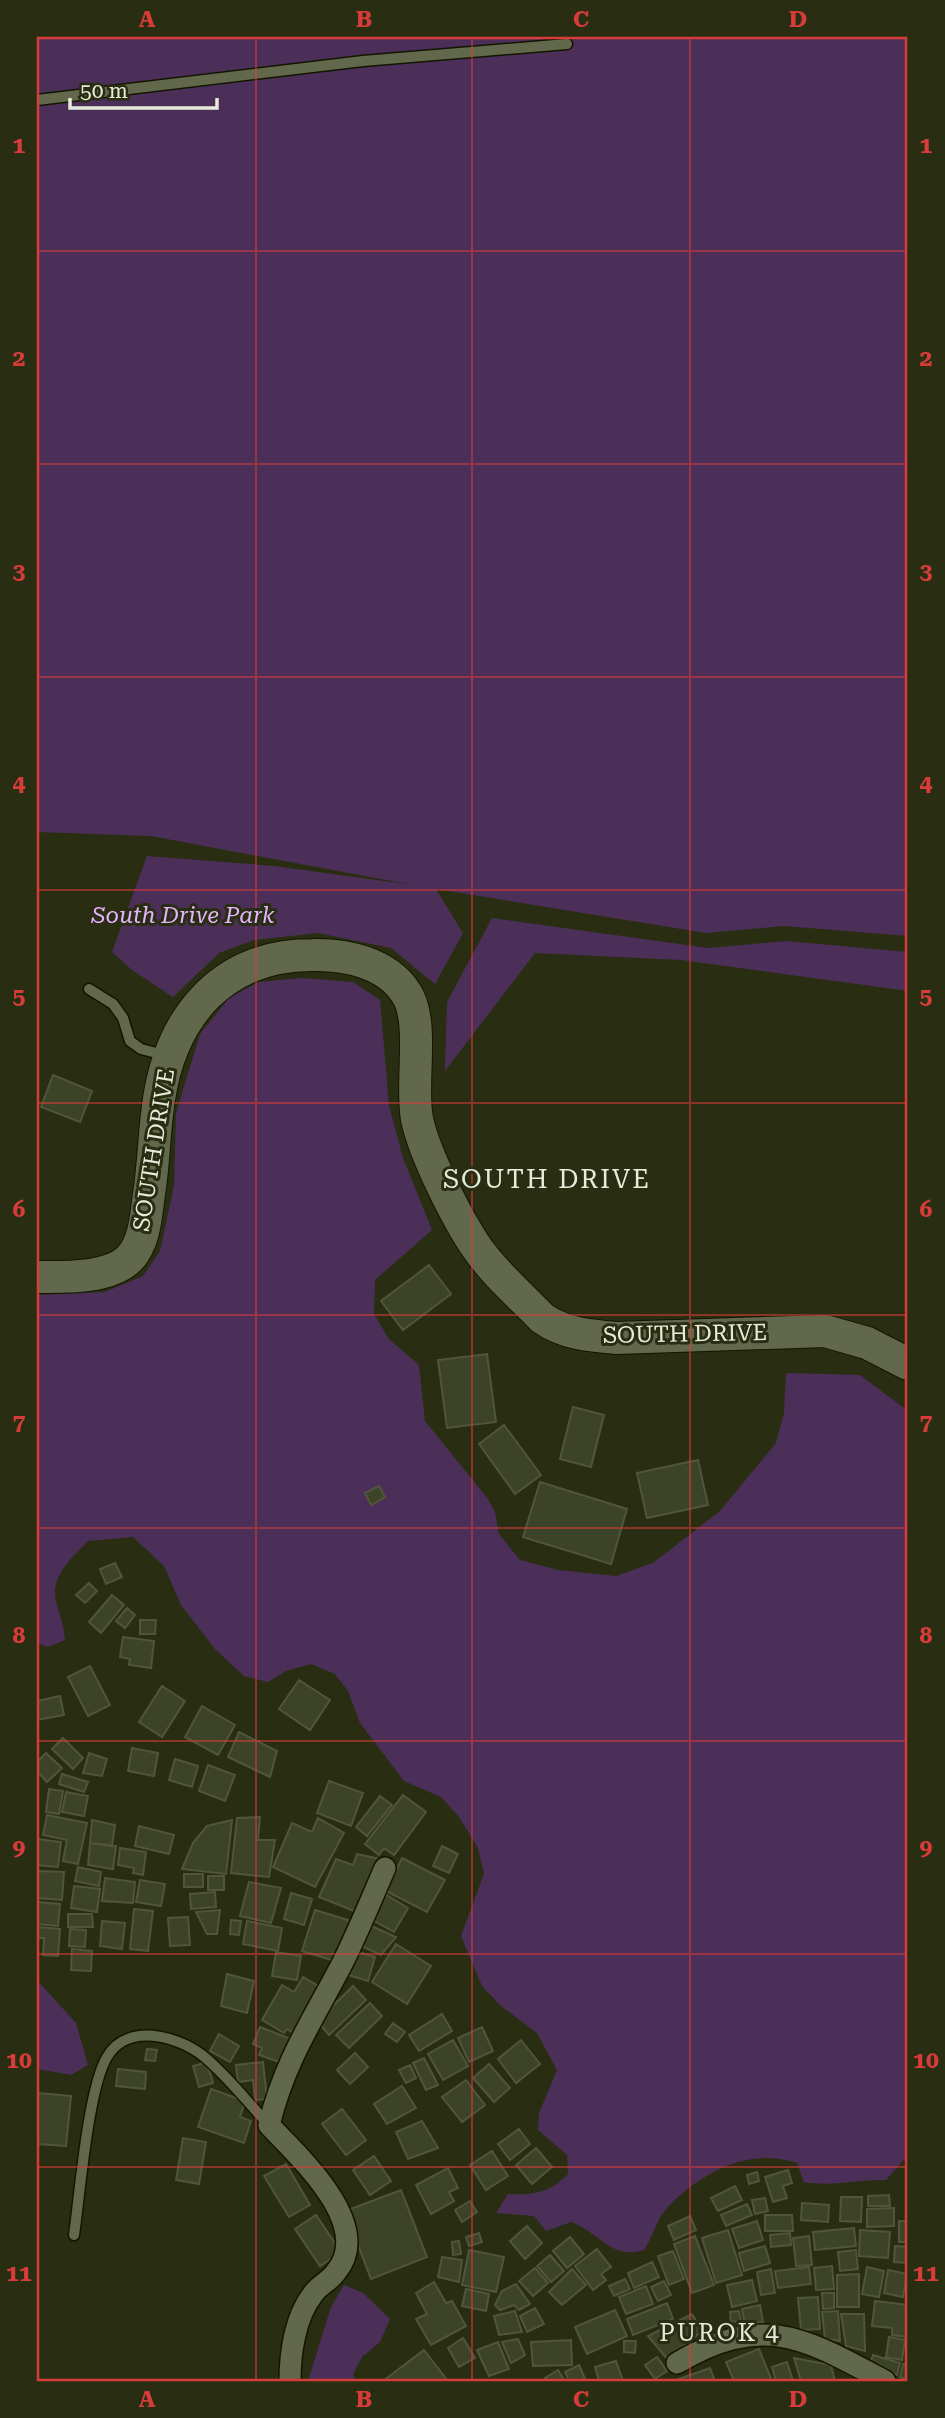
<svg xmlns="http://www.w3.org/2000/svg" width="945" height="2418" font-family="'Roboto Serif',serif">
  <style>
    .green { fill: #4b2f58 }
    .building { fill: #3d4327; stroke: #50563a; stroke-width: 2 }
    .lines { fill: none; stroke-linecap: round; stroke-linejoin: round }
    .lane-casing { stroke: #121600; stroke-width: 13 }
    .street-casing { stroke: #121600; stroke-width: 24 }
    .secondary-casing { stroke: #121600; stroke-width: 34 }
    .lane { stroke: #62684b; stroke-width: 10 }
    .street { stroke: #62684b; stroke-width: 21 }
    .secondary { stroke: #62684b; stroke-width: 32 }
    .grid { fill: none; stroke: #d83c3a; stroke-width: 2; stroke-opacity: 0.55 }
    .labels { text-anchor: middle; dominant-baseline: central; stroke-width: 6; stroke-linejoin: round; paint-order: stroke }
    .park-label { font-size: 23px; font-style: italic; fill: #e6b4fe; stroke: #292e13 }
    .street-label { font-size: 23px; fill: #e7ebda; stroke: #292e13 }
    .neighbourhood-label { font-size: 24px; letter-spacing: 2px; fill: #e7ebda; stroke: #292e13 }
    .quarter-label { font-size: 26px; letter-spacing: 2px; fill: #e7ebda; stroke: #292e13 }
    .neatline { fill: none; stroke: #d83c3a; stroke-width: 2.5 }
    .grid-label { font-size: 23px; text-anchor: middle; font-weight: bold; fill: #d83c3a }
  </style>
  <rect width="100%" height="100%" fill="#292e13"/>
  <path class="green" d="M37,37h871v899l-124,-10 -78,7 -270,-44 27,44 -28,51 -44,-36 -73,-15 -64,7 -35,13 -46,44 -41,-27 -20,-18 35,-96 127,10 139,19 -262,-49 -114,-4z
    M492,918l216,30 78,-7 122,11v39l-227,-31 -146,-7 -90,118 2,-69z
    M302,978l51,4 27,18 9,106 14,52 29,72 -57,50 -1,34 14,24 31,27 6,56 63,78 7,13 4,22 21,26 38,10 58,6 37,-13 67,-52 56,-68 8,-30 2,-40 74,2 48,36v744l-22,25c-28,-1 -54,7 -82,2l-7,-19c-48,-16 -95,9 -129,44 -11,11 -15,30 -24,43 -33,10 -42,-16 -73,-28l-25,9 -12,-15 -38,-3 12,-19c26,1 42,-1 60,-20l-1,-19 -29,-25 1,-17 18,-43 -20,-37 -36,-27 -19,-20 -21,-50 23,-62 -6,-26 -19,-31 -18,-20 -37,-16 -44,-58 -12,-32 -13,-17 -24,-10 -25,7 -18,11 -24,-6 -29,-27 -34,-44 -17,-39 -31,-29 -45,4c-16,17 -38,35 -32,61 4,14 8,23 9,38l-17,7 -11,-4v-348l68,-3 38,-16 17,-25 14,-65 2,-73 24,-79 29,-36 30,-16z
    M37,1980l39,43 12,42 -17,10 -34,-6z
    M344,2285l19,8 27,26 -10,23 -18,15 -9,17 2,7h-47l23,-74z"/>
  <path class="building" d="M53,1075l39,16 -12,31 -39,-15z
    M429,1265l22,29 -48,36 -22,-29z
    M487,1354l9,68 -49,6 -9,-68z
    M573,1407l31,8 -13,52 -31,-8z
    M504,1425l37,50 -26,19 -36,-50z
    M698,1460l10,45 -61,13 -10,-45z
    M540,1482l87,27 -16,55 -88,-27z
    M379,1486l6,11 -14,8 -6,-12z
    M115,1563l7,14 -16,7 -6,-15z
    M89,1583l8,8 -12,12 -9,-8z
    M112,1595l12,10 -23,28 -12,-11z
    M127,1608l8,7 -10,13 -9,-7z
    M140,1620h16l-1,14h-15z
    M123,1637l31,4 -3,27 -22,-3 1,-6 -10,-2z
    M90,1666l20,39 -22,11 -20,-39z
    M299,1680l31,20 -20,30 -31,-21z
    M162,1686l23,15 -23,36 -23,-15z
    M60,1696l4,19 -27,5v-19z
    M202,1706l33,19 -17,30 -33,-18z
    M239,1732l38,19 -7,26 -42,-20z
    M63,1738l20,20 -10,11 -21,-20z
    M132,1748l26,5 -4,23 -26,-5z
    M46,1753l16,15 -15,14 -10,-11v-9z
    M89,1753l18,6 -5,17 -19,-3z
    M175,1759l23,7 -6,21 -23,-7z
    M208,1765l27,10 -10,26 -26,-10z
    M62,1774l26,8 -4,10 -25,-8z
    M329,1781l34,12 -12,33 -34,-13z
    M49,1789l14,2 -4,23 -13,-2z
    M66,1792l22,4 -4,20 -22,-4z
    M403,1795l23,17 -32,43 -10,-7 -5,7 -14,-11z
    M380,1796l12,9 -25,31 -11,-9z
    M47,1815l40,8 -9,41 -15,-3 4,-21 -24,-5z
    M260,1817l-2,23h17l-6,37 -38,-4 6,-55z
    M318,1818l26,15 -29,54 -42,-20 19,-44 20,9z
    M92,1820l23,5 -3,21 -22,-3z
    M232,1820l-6,54 -44,-5 11,-26 14,-17z
    M139,1826l35,9 -5,19 -34,-8z
    M37,1839l24,3 -3,25 -21,-2z
    M90,1843l26,3 -3,23 -25,-4z
    M442,1846l16,8 -9,19 -16,-7z
    M120,1848l26,4 -3,23 -10,-2 1,-5 -16,-3z
    M357,1854l23,5 -21,54 -40,-16 17,-38 17,6z
    M402,1858l43,22 -18,32 -41,-21z
    M78,1867l23,5 -2,14 -24,-5z
    M37,1871l27,1 -2,28 -25,-2z
    M184,1874h19v13h-19z
    M208,1876h16v14h-16z
    M105,1878l30,4 -2,21 -31,-2z
    M140,1880l25,4 -4,22 -25,-4z
    M249,1882l32,6 -10,35 -31,-7z
    M74,1886l26,3 -3,23 -26,-4z
    M215,1892l1,15 -25,2 -1,-15z
    M291,1893l21,6 -8,26 -20,-6z
    M385,1894l23,14 -14,24 -23,-13z
    M37,1902l23,2 -2,22 -21,-2z
    M134,1909l19,2 -5,40 -18,-2z
    M220,1910l-3,24h-10l-11,-22z
    M315,1910l36,11 -13,41 -36,-11z
    M68,1914h24l1,13h-25z
    M188,1917l2,28 -20,1 -2,-28z
    M231,1920l10,1 -2,14 -9,-1z
    M102,1921l23,2 -3,26 -22,-3z
    M247,1921l35,7 -4,23 -35,-7z
    M367,1924l29,13 -15,18 -24,-11z
    M37,1927l23,2 -2,27 -15,-1 1,-17h-7z
    M70,1929l16,1 -1,17 -16,-1z
    M396,1944l35,22 -24,38 -35,-22z
    M72,1949l20,2 -1,20 -20,-1z
    M355,1951l20,6 -7,24 -20,-6z
    M276,1952l25,4 -4,24 -25,-4z
    M227,1974l27,7 -7,32 -26,-7z
    M303,1977l19,11 -27,46 -8,-5 -3,4 -22,-13 20,-35 12,7z
    M353,1986l13,14 -37,35 -12,-14z
    M370,2003l12,13 -33,32 -13,-13z
    M442,2014l10,17 -33,20 -10,-16z
    M393,2023l12,9 -8,10 -12,-8z
    M260,2027l31,12 -9,24 -23,-8 3,-7 -9,-4z
    M482,2027l11,24 -24,11 -11,-24z
    M219,2034l20,12 -9,16 -20,-11z
    M453,2040l15,26 -25,14 -15,-26z
    M521,2040l19,24 -24,19 -18,-24z
    M147,2049l10,1 -2,11 -10,-1z
    M355,2053l13,14 -18,17 -13,-14z
    M424,2058l14,27 -12,5 -13,-27z
    M207,2062l6,21 -14,4 -6,-21z
    M263,2062l4,37 -12,1 -2,-20 -15,2 -2,-17z
    M489,2064l21,24 -16,14 -21,-24z
    M410,2065l6,13 -10,5 -7,-13z
    M118,2069l28,3 -1,17 -29,-3z
    M466,2080l19,25 -23,17 -20,-25z
    M402,2086l14,22 -29,16 -13,-20z
    M211,2089l34,12 -5,16 11,4 -7,22 -46,-16z
    M37,2093l34,3 -5,50 -29,-2z
    M342,2109l24,31 -20,15 -24,-31z
    M422,2121l16,27 -30,11 -12,-27z
    M519,2129l11,15 -20,16 -12,-16z
    M183,2138l23,4 -7,42 -23,-4z
    M536,2148l16,19 -20,17 -16,-19z
    M492,2151l16,25 -22,14 -16,-25z
    M374,2156l17,25 -21,14 -17,-25z
    M286,2164l24,41 -21,12 -25,-41z
    M448,2168l10,20 -9,4 5,9 -23,13 -15,-29z
    M788,2170l4,13 -9,3 4,12 -14,4 -8,-25z
    M757,2172l2,9 -10,3 -2,-9z
    M735,2186l7,14 -24,11 -7,-13z
    M401,2190l26,67 -56,22 -26,-68z
    M889,2195l1,11h-22v-10z
    M841,2197h21l-1,25 -21,-1z
    M765,2198l3,13 -13,3 -3,-14z
    M470,2201l7,11 -15,10 -7,-12z
    M802,2203l27,2 -1,17 -27,-2z
    M747,2204l5,11 -26,11 -5,-11z
    M894,2208v18l-27,1v-18z
    M316,2215l25,37 -21,14 -25,-37z
    M765,2215h27l1,16h-28z
    M690,2216l6,14 -22,10 -6,-14z
    M757,2221l6,19 -24,8 -7,-19z
    M899,2221h9v21h-9z
    M527,2226l15,17 -17,16 -15,-18z
    M854,2228l2,18 -41,4 -2,-18z
    M728,2230l14,45 -26,8 -14,-45z
    M860,2230l30,2 -2,26 -29,-2z
    M479,2233l3,9 -13,4 -3,-9z
    M790,2233l1,12 -20,2 -1,-12z
    M695,2236l19,49 -22,8 -18,-49z
    M809,2236l3,29 -16,1 -3,-28z
    M570,2237l14,17 -17,14 -14,-17z
    M459,2241l2,13 -8,1 -1,-13z
    M765,2246l5,17 -26,8 -5,-18z
    M895,2246l13,1v16l-14,-1z
    M597,2249l14,18 -10,7 5,6 -13,10 -18,-24z
    M469,2250l35,7 -8,35 -34,-7z
    M856,2250l2,19 -18,2 -2,-19z
    M673,2251l11,28 -15,6 -11,-29z
    M550,2255l14,16 -13,11 -14,-16z
    M442,2257l20,3 -3,22 -21,-5z
    M652,2262l7,15 -25,11 -6,-15z
    M832,2266l2,23 -18,1 -2,-22z
    M809,2267l2,17 -33,4 -3,-17z
    M867,2267l17,4 -5,26 -17,-3z
    M535,2268l13,15 -15,13 -14,-15z
    M572,2269l14,16 -24,20 -13,-13z
    M771,2269l4,24 -14,2 -4,-23z
    M888,2270l19,4 -4,23 -19,-4z
    M859,2274v33h-22v-32z
    M625,2279l5,10 -16,7 -5,-10z
    M752,2280l5,21 -25,6 -5,-22z
    M664,2281l7,14 -13,6 -7,-14z
    M434,2282l12,21 6,-2 14,25 -35,19 -15,-26 11,-5 -11,-21z
    M516,2284l14,20 -11,6 -5,-5 -14,5 -5,-5 7,-14z
    M646,2286l7,18 -27,10 -7,-17z
    M466,2289l23,5 -3,17 -24,-5z
    M822,2293h12v15l-11,1z
    M818,2297l2,32 -19,1 -3,-32z
    M875,2301l33,4v32l-16,-2v-7l-20,-2z
    M667,2303l6,16 -40,16 -6,-16z
    M760,2305l3,17 -18,3 -3,-16z
    M535,2308l9,16 -17,8 -7,-16z
    M615,2310l12,26 -40,18 -12,-27z
    M515,2311l7,21 -23,3 -5,-19z
    M739,2311l2,10 -10,1 -1,-10z
    M838,2311l2,30 -15,-2 -3,-27z
    M692,2314l10,17 -34,29 -20,-24z
    M841,2314h23l1,37 -19,-5z
    M889,2337l16,3 -3,20 -16,-3z
    M463,2338l12,20 -16,9 -11,-19z
    M518,2339l7,16 -14,8 -9,-21z
    M571,2340l1,25 -39,1 -2,-24z
    M624,2341h12l-1,12 -11,-1z
    M498,2342l11,27 -20,7 -12,-26z
    M759,2349l13,32h-38l-8,-19z
    M424,2350l24,31h-65z
    M873,2355l27,8 -3,12 -27,-11z
    M657,2357l10,14 -12,8 -10,-14z
    M794,2358l37,7 4,16h-34z
    M616,2361l7,20h-24l-4,-14z
    M787,2362l6,19h-17l-4,-14z
    M903,2364l5,1v15l-8,-3z
    M579,2365l7,16h-17l-4,-9z
    M710,2368l5,13h-42z
    M558,2370l7,11h-18l-2,-3z"/>
  <g class="lines">
    <defs>
      <path id="lane" d="M37,100l326,-39 204,-17
        M89,989l24,15 10,14 7,23 11,8 27,7
        M74,2235c6,-42 14,-146 33,-178 20,-35 70,-21 95,-2 25,20 45,47 67,70"/>
      <path id="street" d="M677,2363c87,-51 127,-25 208,18
        M290,2381c0,-28 5,-64 23,-87 6,-9 17,-13 23,-22 39,-47 -37,-115 -67,-147 16,-65 44,-105 74,-163 15,-30 28,-62 42,-94"/>
      <path id="secondary" d="M37,1277c26,0 71,2 92,-18 16,-16 17,-44 20,-65 5,-31 5,-63 10,-95 13,-84 64,-144 153,-144 34,-1 75,8 94,38 19,28 4,91 11,126 7,34 40,100 60,129 18,26 44,48 65,70 22,16 49,18 75,20l208,-7 42,12 41,21"/>
    </defs>
    <use href="#lane" class="lane-casing"/>
    <use href="#street" class="street-casing"/>
    <use href="#secondary" class="secondary-casing"/>
    <use href="#lane" class="lane"/>
    <use href="#street" class="street"/>
    <use href="#secondary" class="secondary"/>
  </g>
  <path class="grid" d="M256,37v2344M472,37v2344M690,37v2344M37,251h871M37,464h871M37,677h871M37,890h871M37,1103h871M37,1315h871M37,1528h871M37,1741h871M37,1954h871M37,2167h871"/>
  <g class="labels">
    <g class="park-label">
      <text x="183" y="915">South Drive Park</text>
    </g>
    <g class="street-label">
      <text transform="translate(154 1150) rotate(-81)">SOUTH DRIVE</text>
      <text transform="translate(685 1334) rotate(-1)">SOUTH DRIVE</text>
    </g>
    <g class="neighbourhood-label">
      <text x="720" y="2333">PUROK 4</text>
    </g>
    <g class="quarter-label">
      <text x="547" y="1179">SOUTH DRIVE</text>
    </g>
  </g>
  <rect width="945" height="2418" fill="none" stroke="#292e13" stroke-width="77"/>
  <path d="M70 98v10h147v-10" fill="none" stroke="#e7ebda" stroke-width="3.5"/>
  <text x="80" y="98" font-size="21" fill="#e7ebda" stroke="#292e13" stroke-width="5" paint-order="stroke">50 m</text>
  <rect x="38" y="38" width="868" height="2342" class="neatline"/>
  <g class="grid-label">
    <text x="147" y="27">A</text>
    <text x="364" y="27">B</text>
    <text x="581" y="27">C</text>
    <text x="798" y="27">D</text>
    <text x="19" y="153">1</text>
    <text x="926" y="153">1</text>
    <text x="19" y="366">2</text>
    <text x="926" y="366">2</text>
    <text x="19" y="579">3</text>
    <text x="926" y="579">3</text>
    <text x="19" y="791">4</text>
    <text x="926" y="791">4</text>
    <text x="19" y="1004">5</text>
    <text x="926" y="1004">5</text>
    <text x="19" y="1217">6</text>
    <text x="926" y="1217">6</text>
    <text x="19" y="1430">7</text>
    <text x="926" y="1430">7</text>
    <text x="19" y="1643">8</text>
    <text x="926" y="1643">8</text>
    <text x="19" y="1855">9</text>
    <text x="926" y="1855">9</text>
    <text x="19" y="2068">10</text>
    <text x="926" y="2068">10</text>
    <text x="19" y="2281">11</text>
    <text x="926" y="2281">11</text>
    <text x="147" y="2407">A</text>
    <text x="364" y="2407">B</text>
    <text x="581" y="2407">C</text>
    <text x="798" y="2407">D</text>
  </g>
</svg>
